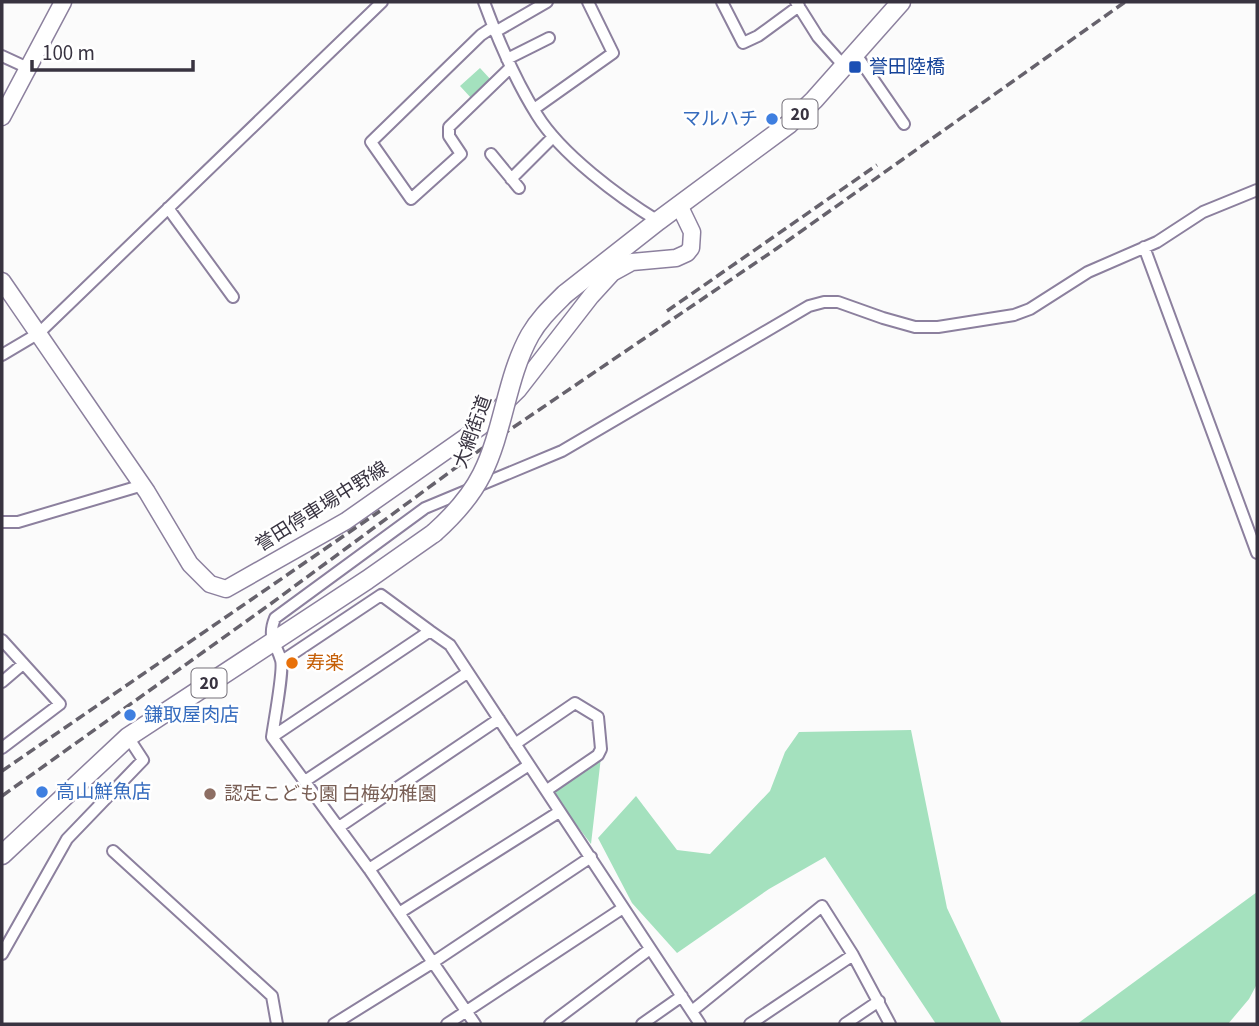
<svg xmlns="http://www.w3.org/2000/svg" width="1259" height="1026" font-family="'Source Sans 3','Noto Sans JP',sans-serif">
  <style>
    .green { fill: #a4e1be }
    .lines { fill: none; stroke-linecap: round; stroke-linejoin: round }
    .street-casing { stroke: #8c809e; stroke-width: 14 }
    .secondary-casing { stroke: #8c809e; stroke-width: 19 }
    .primary-casing { stroke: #8c809e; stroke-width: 21 }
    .street { stroke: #fff; stroke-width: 10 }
    .secondary { stroke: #fff; stroke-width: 16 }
    .primary { stroke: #fff; stroke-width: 18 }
    .rail { stroke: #66626c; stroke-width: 3.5; stroke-dasharray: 10 5; stroke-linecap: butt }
    .primary-bridge-casing { stroke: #8c809e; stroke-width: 21; stroke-linecap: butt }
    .primary-bridge { stroke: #fff; stroke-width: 18 }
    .transit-dot { fill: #1a4fb4; stroke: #fff; stroke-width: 2.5 }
    .shop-dot { fill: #3f7fe0; stroke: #fff; stroke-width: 2.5 }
    .food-dot { fill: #e8710a; stroke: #fff; stroke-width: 2.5 }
    .education-dot { fill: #8d6e63; stroke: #fff; stroke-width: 2.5 }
    .labels { text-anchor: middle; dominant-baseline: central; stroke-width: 5; stroke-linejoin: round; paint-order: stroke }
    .shield { fill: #fff; stroke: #747079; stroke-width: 2 }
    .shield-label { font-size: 18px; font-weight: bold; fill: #383340 }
    .transit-label { font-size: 19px; fill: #164399; stroke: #fff; text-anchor: start }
    .shop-label { font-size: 19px; fill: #366cbe; stroke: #fff; text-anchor: start }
    .street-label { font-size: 19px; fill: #383340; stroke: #fff }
    .food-label { font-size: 19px; fill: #c56008; stroke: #fff; text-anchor: start }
    .education-label { font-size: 19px; fill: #785e54; stroke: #fff; text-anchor: start }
  </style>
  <rect width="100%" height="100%" fill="#fbfbfb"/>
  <path class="green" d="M480,68l12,13 -20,18 -12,-13z
    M911,730l36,178 55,116h-66l-111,-167 -56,32 -92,64 -45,-50 -34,-65 38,-42 41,54 33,4 60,-63 15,-39 14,-20z
    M601,757l-10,87 -38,-50 1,-7z
    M1257,892v92l-8,15 -21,25h-151z"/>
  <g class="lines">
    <defs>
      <path id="street" d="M484,2c14,38 31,78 53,113 24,39 82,82 121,106
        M722,2l21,41 15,-7 41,-30
        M796,2l22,35 26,29
        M493,27l-12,8 -110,107 40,57 50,-45 -12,-18v-9l62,-60
        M495,32l52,-30
        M855,53l49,71
        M2,56l26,12
        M507,59l42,-21
        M534,109l79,-56 -25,-51
        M491,154l28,34
        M511,179l42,-42
        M168,208l65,89
        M1144,247l113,306
        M2,355l37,-22 343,-331
        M2,522h16l125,-37
        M2,640l58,64 -58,44
        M282,661l99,-66 49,36
        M2,682l21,-18
        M272,737l158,-106 20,14 250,379
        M515,744l60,-41 23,14 3,32 -3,6 -51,35
        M305,781l162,-108
        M339,827l160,-108
        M113,851l159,145 5,28
        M369,869l160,-104
        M399,913l160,-101
        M2,954l65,-115 76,-79 -15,-23
        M692,1011l130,-105 31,49 37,69
        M334,1024l98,-61 159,-106
        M447,1024l176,-116
        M475,1024l-106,-155 -97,-132c2,-15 12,-67 9,-77 -5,-17 -14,-22 -6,-42l150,-110 137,-57 247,-145 15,-4h14l45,16 32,9h23l76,-12 16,-6 58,-37 69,-30 46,-30 54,-22
        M550,1024l100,-75
        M642,1024l40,-28
        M750,1024l103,-69
        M845,1024l34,-23"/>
      <path id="secondary" d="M2,117l61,-115
        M2,281l145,211 43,72 20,20 16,5 120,-68 134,-94 38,-37 73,-94 21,-23 20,-11 44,-4 11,-5 4,-5 1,-16 -13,-27"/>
      <path id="primary" d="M565,294l93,-73 131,-97 25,-24 87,-98
        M2,855l126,-118 239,-157 67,-47"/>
    </defs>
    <use href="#street" class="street-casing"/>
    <use href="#secondary" class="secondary-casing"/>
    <use href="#primary" class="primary-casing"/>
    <use href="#street" class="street"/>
    <use href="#secondary" class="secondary"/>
    <use href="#primary" class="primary"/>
    <path class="rail" d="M667,311l210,-146
      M2,771l378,-260
      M2,796l267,-191 208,-153 299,-203 349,-247"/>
    <defs>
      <path id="primary-bridge" d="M434,533c19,-17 36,-35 48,-59 22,-44 24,-96 48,-139 9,-16 22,-28 35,-41"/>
    </defs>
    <use href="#primary-bridge" class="primary-bridge-casing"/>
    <use href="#primary-bridge" class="primary-bridge"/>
  </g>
  <rect class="transit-dot" x="848" y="60" width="14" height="14" rx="3.5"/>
  <g class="shop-dot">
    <circle cx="772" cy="119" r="7"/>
    <circle cx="130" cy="715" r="7"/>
    <circle cx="42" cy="792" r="7"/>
  </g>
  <circle class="food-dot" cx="292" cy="663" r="7"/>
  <circle class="education-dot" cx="210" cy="794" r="7"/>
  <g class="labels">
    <g class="shield">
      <rect x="782.5" y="99.5" width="35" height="29" rx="5"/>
      <rect x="191.5" y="668.5" width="35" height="29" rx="5"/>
    </g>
    <g class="shield-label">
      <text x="800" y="114">20</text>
      <text x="209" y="683">20</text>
    </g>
    <g class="transit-label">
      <text x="869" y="67">誉田陸橋</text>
    </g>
    <g class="shop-label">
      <text x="758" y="119" text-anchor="end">マルハチ</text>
      <text x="144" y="715">鎌取屋肉店</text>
      <text x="56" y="792">高山鮮魚店</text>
    </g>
    <g class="street-label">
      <text transform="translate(473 432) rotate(-70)">大網街道</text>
      <text transform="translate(322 507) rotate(-32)">誉田停車場中野線</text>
    </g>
    <g class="food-label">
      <text x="306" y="663">寿楽</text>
    </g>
    <g class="education-label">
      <text x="224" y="794">認定こども園 白梅幼稚園</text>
    </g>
  </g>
  <rect width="1259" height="1026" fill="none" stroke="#383340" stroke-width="7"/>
  <path d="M32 60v10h161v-10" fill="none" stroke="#383340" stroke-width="3.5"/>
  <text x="42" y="60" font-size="21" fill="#383340" stroke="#ffffff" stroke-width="5" paint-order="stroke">100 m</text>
</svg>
